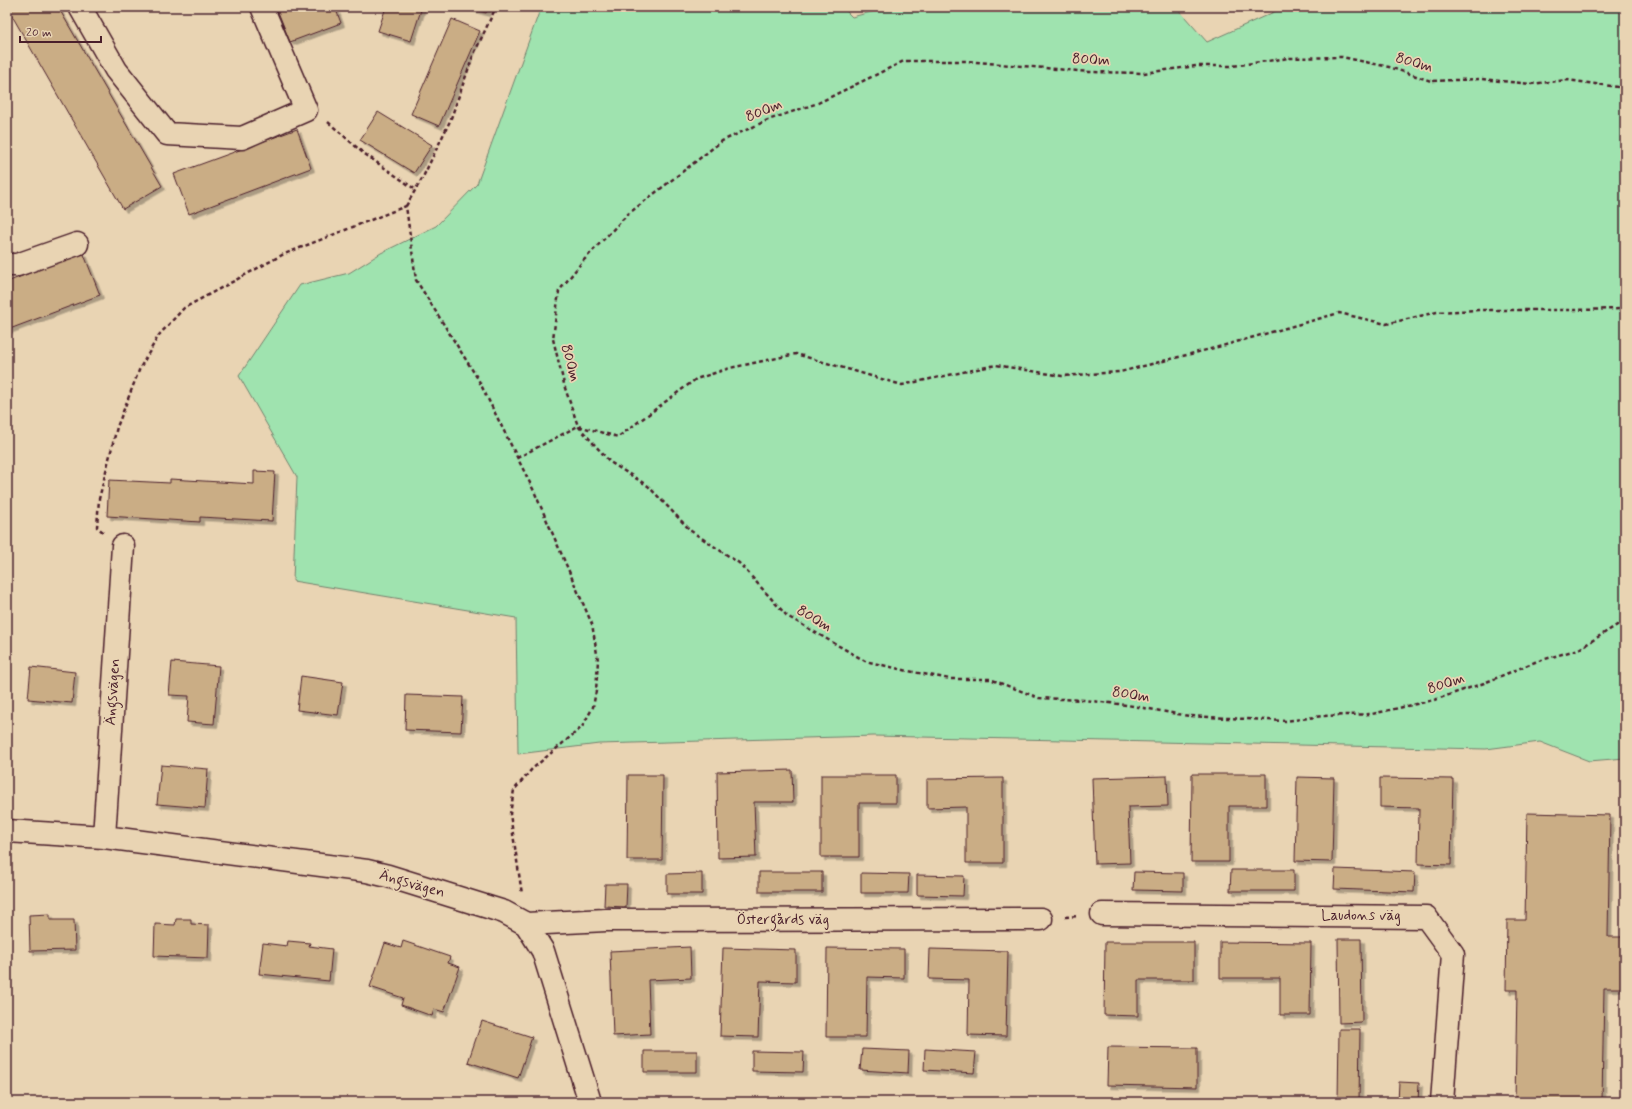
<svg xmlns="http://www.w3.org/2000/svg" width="1632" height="1109" font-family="Mynerve,sans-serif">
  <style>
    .green { fill: #9fe3af; stroke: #74816d }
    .building { fill: #caad85; stroke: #4a1f2b; filter: url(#shadow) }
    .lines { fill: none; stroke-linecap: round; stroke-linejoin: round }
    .street-casing { stroke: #4a1f2b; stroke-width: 25 }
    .path { stroke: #4a1f2b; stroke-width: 2.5; stroke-dasharray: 4 3; stroke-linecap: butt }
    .street { stroke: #e9d4b3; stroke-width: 22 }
    .labels { text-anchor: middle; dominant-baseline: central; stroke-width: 3.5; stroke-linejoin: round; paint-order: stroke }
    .street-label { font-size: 15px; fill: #4a1f2b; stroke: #e9d4b3 }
  </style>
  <defs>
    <filter id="shadow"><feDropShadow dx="3.5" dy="3.5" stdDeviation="0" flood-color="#0004"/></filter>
  </defs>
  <rect width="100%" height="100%" fill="#e9d4b3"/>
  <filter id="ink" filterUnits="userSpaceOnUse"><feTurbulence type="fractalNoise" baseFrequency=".025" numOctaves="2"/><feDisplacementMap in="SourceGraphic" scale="8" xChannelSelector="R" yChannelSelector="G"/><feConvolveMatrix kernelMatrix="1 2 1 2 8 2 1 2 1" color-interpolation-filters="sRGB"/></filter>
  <g filter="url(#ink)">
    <path class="green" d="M541,7h301l10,10 38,-10h286l31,35 78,-35h340v751l-36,3 -49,-19 -54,7 -612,-13 -275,8 -81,10 -2,-136 -223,-37 4,-104 -58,-101 61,-91 49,-12 32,-20 55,-27 41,-42z"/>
    <path class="building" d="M7,7h51l104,179 -39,23z
      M276,7h59l6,16 -51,19z
      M386,7h36l-11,34 -33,-10z
      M466,7h22l-2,6z
      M452,19l28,12 -41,95 -28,-12z
      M378,112l54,33 -18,28 -54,-33z
      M297,129l14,39 -122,46 -15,-40z
      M83,252l17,43 -93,35v-48z
      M254,471l21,1 -3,49 -72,-4v5l-93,-6 2,-36 61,3v-4l84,5z
      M172,662l47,4 -5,58 -27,-2 2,-26 -20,-1z
      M31,667l44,5 -3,31 -44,-4z
      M301,676l42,6 -5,33 -41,-5z
      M406,695l57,2 -2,35 -56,-2z
      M161,765l47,4 -3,39 -48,-4z
      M792,770l1,32h-39l2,55 -38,1 -1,-86z
      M1192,774h74v32h-37v56h-38z
      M628,775h35l-1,85h-35z
      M821,775h75v28h-37v54h-38z
      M1167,776l1,30 -40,1 2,56 -35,1 -3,-86z
      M1297,777l37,1 -2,84 -37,-1z
      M1003,778v85h-37v-56l-39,1v-29z
      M1380,778l73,1 -2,86 -33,-1 1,-56 -39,-1z
      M1527,813l83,2 -2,122h17v51h-21l-2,114h-87l2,-112h-11l1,-70h18z
      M1335,869l80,3 -1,20 -80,-3z
      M1231,870h63v21h-64z
      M759,872h63v20h-63z
      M1134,872l49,1v18l-50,-1z
      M702,873v21h-35v-20z
      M861,873l48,1 -1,19h-47z
      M917,875l47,1 -1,20 -46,-1z
      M605,884h22l-1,23 -22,-1z
      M50,914v6h24l1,30 -45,1 -1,-36z
      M176,919h15v5l18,1 -1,33 -54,-2 1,-32 20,1z
      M1338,939h23l1,83 -23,1z
      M288,941l22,2 -1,3 23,3 -3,32 -70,-7 4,-31 24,3z
      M403,941l47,16 -2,6 12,4 -16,45 -10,-3 -2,7 -31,-11 2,-7 -33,-11 15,-44 16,5z
      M1105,942h89v38h-56v36l-34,-1z
      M1220,942l91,1 -1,72h-30v-37h-60z
      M690,947l1,31 -43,2 2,54 -37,2 -3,-85z
      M723,948l73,2v32l-36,-1 -2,56 -38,-1z
      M827,948l77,1v29l-37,-1 -1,60h-40z
      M930,949l78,2 -2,85 -38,-1 1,-55 -40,-1z
      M482,1021l50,16 -14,41 -50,-16z
      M1339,1029h21l-1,73h-21z
      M1108,1047l89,1v39l-90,-2z
      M862,1049l47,2 -1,22 -48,-3z
      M925,1049l51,3 -2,21 -50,-3z
      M644,1051h53v21h-53z
      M752,1051l52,1 -1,20 -51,-1z
      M1399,1082l20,1 -1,19h-20z"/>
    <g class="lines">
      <defs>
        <path id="street" d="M80,7l36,63 51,64 75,4 64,-28 -44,-103
          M7,265h10l60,-21
          M7,831l97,6 263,34 21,5 116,36 22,12 17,27 47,151
          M104,837l19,-291
          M1102,914l324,3 27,37 -11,148
          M526,924l80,-4 435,-1"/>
      </defs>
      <use href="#street" class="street-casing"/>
      <path class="path" d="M1625,88l-58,-8 -36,4 -50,-5 -50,2 -42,-14 -47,-10 -53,1 -57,8h-36l-52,7 -55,-1 -123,-11h-62l-86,42 -50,17 -46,21 -94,73 -46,48 -23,29 -6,48 12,49 13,38 32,36 38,24 43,45 48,32 48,53 78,45 43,10 42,8h40l49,19 45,2 43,5 62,11 97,5 37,-5 49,-2 62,-14 50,-17 51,-21 44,-13 46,-29
        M328,122l34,30 54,38
        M406,206l17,-29 27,-56 23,-65 23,-49
        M517,458l61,-32 40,11 78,-58 34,-11 66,-14 106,31 94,-20 66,11 58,-4 102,-26 117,-33 47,11 51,-12 41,-2h93l54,-1
        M103,532l-6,-5 2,-28 18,-72 23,-59 19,-33 25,-27 98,-53 124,-49 10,74 62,99 56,112 58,133 6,36 -2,31 -3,16 -11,20 -50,42 -18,21 -4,24 12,80
        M1065,917l13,-1"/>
      <use href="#street" class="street"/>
    </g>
  </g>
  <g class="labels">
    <g class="street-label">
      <text transform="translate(1091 60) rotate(3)">800m</text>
      <text transform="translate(1414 63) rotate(16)">800m</text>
      <text transform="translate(764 111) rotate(-22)">800m</text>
      <text transform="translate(570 363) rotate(75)">800m</text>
      <text transform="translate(814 619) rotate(31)">800m</text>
      <text transform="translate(1446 684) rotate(-18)">800m</text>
      <text transform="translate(113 692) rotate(-86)">Ängsvägen</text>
      <text transform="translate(1131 695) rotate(9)">800m</text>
      <text transform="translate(412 884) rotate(16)">Ängsvägen</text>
      <text x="1361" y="916">Laudons väg</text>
      <text x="783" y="920">Östergårds väg</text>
    </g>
  </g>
  <rect width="1632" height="1109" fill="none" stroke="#e9d4b3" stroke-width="24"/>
  <rect x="12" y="12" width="1608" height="1085" fill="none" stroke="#4a1f2b" stroke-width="1.5" filter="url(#ink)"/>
  <path d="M20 36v6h81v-6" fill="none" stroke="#4a1f2b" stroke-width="2"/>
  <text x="26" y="36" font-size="12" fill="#4a1f2b" stroke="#e9d4b3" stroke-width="3" paint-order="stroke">20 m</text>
</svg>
